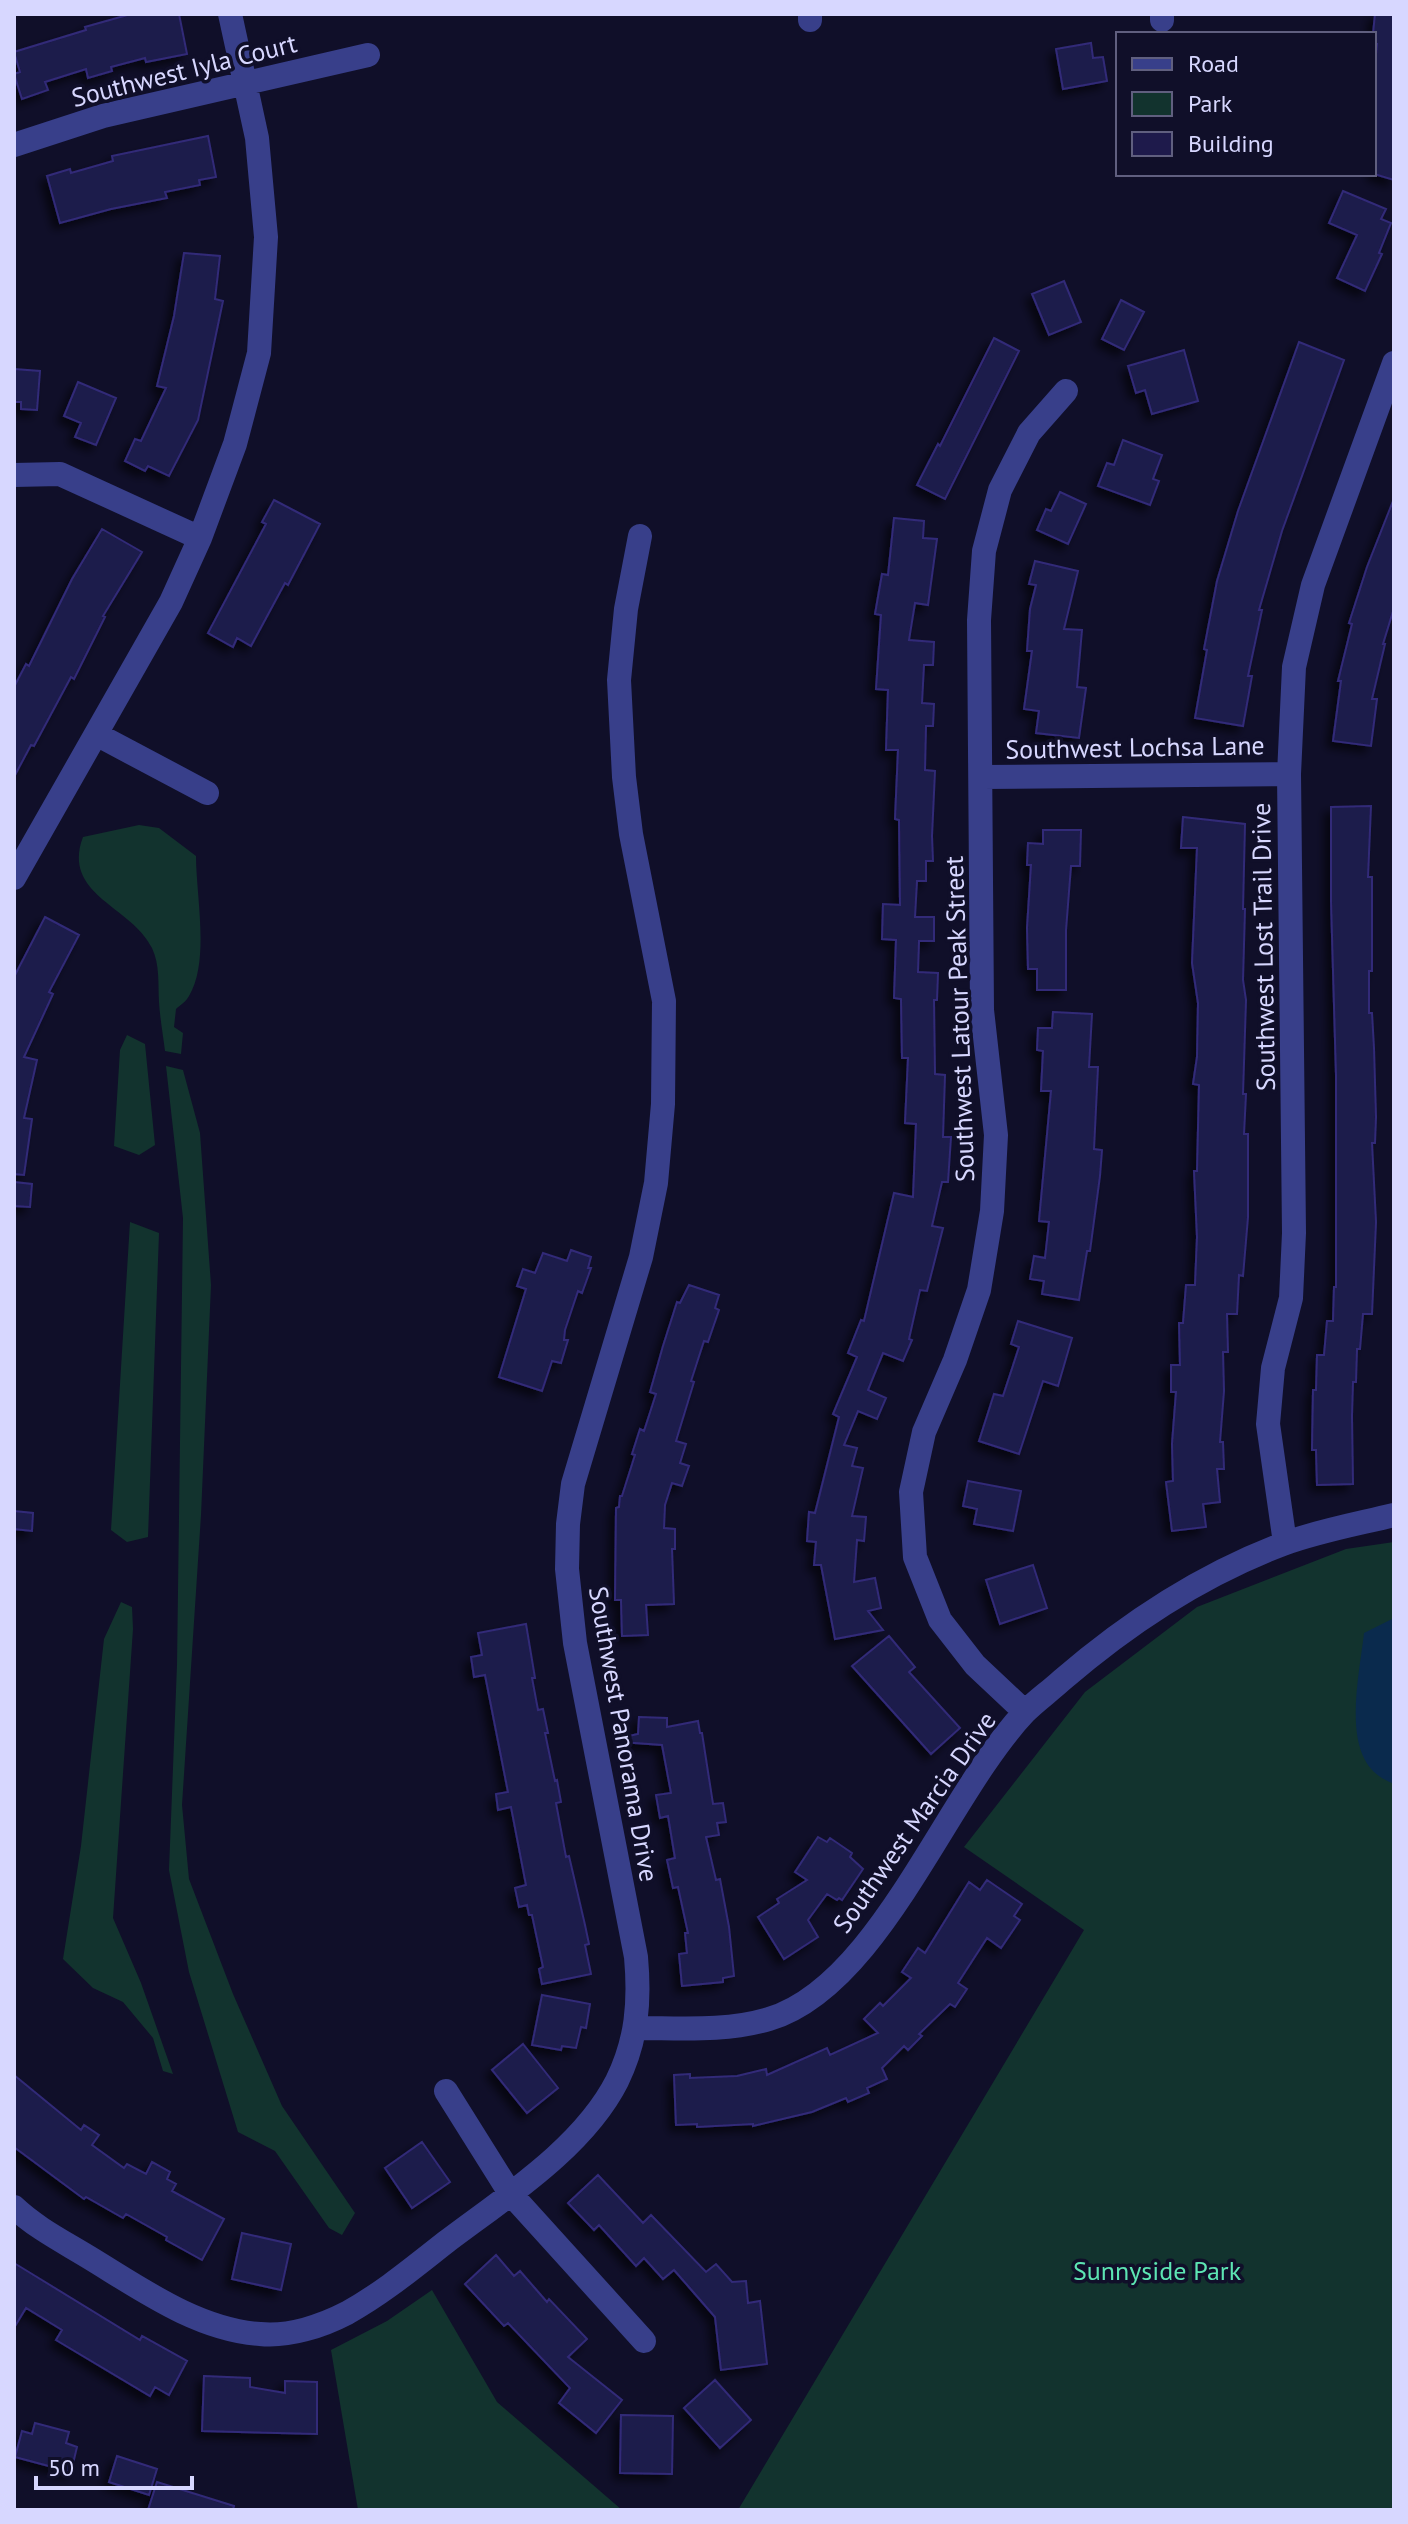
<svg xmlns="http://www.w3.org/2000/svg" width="1408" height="2524" font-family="'PT Sans',sans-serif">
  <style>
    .green { fill: #12332e }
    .water { fill: #0a2a4d }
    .building { fill: #1e1a4b; stroke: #312b78; stroke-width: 2; filter: url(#shadow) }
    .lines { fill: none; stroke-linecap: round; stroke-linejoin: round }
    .minor { stroke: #383f8a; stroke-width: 24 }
    .labels { text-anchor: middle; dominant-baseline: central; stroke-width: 7; stroke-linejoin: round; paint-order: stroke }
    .street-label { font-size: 26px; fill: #d7d7ff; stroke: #100f29 }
    .park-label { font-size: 26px; fill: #5de5b3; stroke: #100f29 }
  </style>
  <defs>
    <filter id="shadow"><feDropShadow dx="-6" dy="6" stdDeviation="4" flood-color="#0009"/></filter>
  </defs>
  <rect width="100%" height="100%" fill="#100f29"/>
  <path class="green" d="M139,825l20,3 37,28c0,40 14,105 -7,140 -3,6 -9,9 -13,13l-2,18 9,6 -2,21 -16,-3c-2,-16 -5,-33 -6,-49 -1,-18 1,-37 -7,-54 -20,-42 -91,-53 -69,-111z
    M127,1035l18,9 10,101 -16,10 -25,-9 6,-96z
    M166,1066l17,4 17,63 11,152 -10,230 -19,290 7,74 44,115 49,112 73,107 -13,22 -13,-7 -54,-77 -37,-19 -49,-160 -20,-102 8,-205 6,-447z
    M130,1222l29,11 -11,304 -21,5 -16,-12z
    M1394,1542v968h-656l346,-580 -120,-83 121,-155 112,-85 149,-58z
    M121,1602l11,5 1,22 -20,289 28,65 32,91 -10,-3 -10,-33 -30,-36 -30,-14 -30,-29 18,-113 23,-207z
    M432,2290l65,112 125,108h-264l-27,-160 56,-29z"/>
  <path class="water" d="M1394,1618v166c-12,-5 -23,-12 -29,-24 -18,-33 -5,-91 -1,-127z"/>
  <path class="building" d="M131,14h48l8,40 -41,8 -1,-4 -34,9 1,4 -24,7 -2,-9 -41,13 3,8 -26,9 -8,-25 6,-2 -6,-20 72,-22 -1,-3z
    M1375,14h19v166l-20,-6v-99l3,-31h-3l-1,-10z
    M1091,43l2,15 10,-1 4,24 -44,8 -7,-40z
    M208,136l8,41 -17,3 1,5 -35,7 2,6 -56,11 -51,14 -13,-47 23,-7 1,4 42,-12 -1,-5z
    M1343,191l43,18 -5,10 10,4 -12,30 3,1 -17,37 -28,-13 20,-43 -28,-12z
    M184,253l36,3 -5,43 8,2 -25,119 -29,56 -21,-10 -3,5 -20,-10 10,-22 6,2 25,-53 -9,-2 17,-70z
    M1064,281l17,41 -32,13 -17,-41z
    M1121,300l23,12 -20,38 -22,-11z
    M994,338l25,13 -74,148 -28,-14 21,-41 2,2z
    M1299,342l45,18 -62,171 -23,79h3l-14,66h4l-9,50 -48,-8 12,-68 -3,-1 13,-68 21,-70z
    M1184,350l14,51 -46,13 -7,-24 -9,3 -8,-27z
    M14,369l26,2 -3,39 -16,-1v-7h-7z
    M78,382l38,16 -20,47 -21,-8 6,-14 -17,-7z
    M1123,440l39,15 -9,24 6,2 -9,24 -52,-19 9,-23 7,2z
    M1060,492l26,12 -18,40 -31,-14 9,-21 5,2z
    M274,500l46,24 -32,61 -3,-2 -34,63 -14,-8 -4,9 -25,-14 58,-109 -4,-2z
    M1393,501l1,107 -11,36h2l-13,55h5l-6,47 -38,-5 8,-60h-3l14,-57 -3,-1 18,-56z
    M894,518l30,3 -1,17 14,1 -9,66 -13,-2 -6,37 25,2 -1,23h-9l-2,38 12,1 -1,22h-7l-1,44 10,1 -3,65 1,25h-7v20h-9l-2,36h19v24h-15l-1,31 20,1 -1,27h-3l1,74 10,1 -2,62h8l-3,45h-6l-10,44 11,2 -16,63 -7,-1 -11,49 3,1 -9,21 -20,-8 -15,37 18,8 -9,21 -19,-8 -14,34 13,3 -5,18 11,2 -11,48 14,1 -2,24 -7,-1 -3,42 21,-4 6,30 -13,3 15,19 -48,9 -14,-74h-7l2,-23 -9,-1 2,-29 6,1 24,-96 -6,-3 24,-57 -9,-4 13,-33 3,1 30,-128 19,4 3,-73 -11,-1 3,-65h-6l-1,-59 -7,-1 2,-58 -14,-1 1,-35 17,1 -1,-85 -4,-1 3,-69h-12l2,-60 -12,-1 5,-74 -6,-1 7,-40 6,1z
    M102,529l40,23 -39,64 2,1 -31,62 -3,-2 -37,69 -3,-1 -17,32v-90l12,-23 3,2 43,-87z
    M1035,561l43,10 -14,58 18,1 -5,57 9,1 -7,50 -43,-5 3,-22 -15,-2 8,-58h-5l3,-42 6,-24 -7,-1z
    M1371,806l-3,71h4v94h-3v42h3l2,35 2,69 -1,26h-3l4,79 -4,92h-9l-3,35h-3l-1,33h-3l-1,34 1,68 -36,1 -1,-35h-4l1,-60h3l1,-35h7l3,-34h6l1,-34h2v-212l-5,-174v-94z
    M1183,817l62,7 -2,85h2l-2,71 3,20 -3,94h3l-2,40h4v83l-5,59 -4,-1 -2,39h-10l1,38h-5l1,39 -4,51h3l1,27h-7l3,33 -17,2 3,23 -34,4 -6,-49 7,-1 -1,-37 4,-52h-5v-27h9l-1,-42h4l3,-38h9l2,-48 -3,-66h3l2,-86 -6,-1 4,-27 1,-54 -6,-40 5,-115h-16z
    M1043,830h38l-1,36h-9l-5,64v60h-29v-21h-9l-1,-41 4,-63h-4l1,-22 15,1z
    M45,917l34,18 -30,57 4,2 -29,63 13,3 -13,58 8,1 -8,56 -10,-1v-197z
    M1053,1012l39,2 -3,53h9l-4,82 8,1 -2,26 -10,75h-3l-8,49 -37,-6 2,-13 -14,-2 4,-23 11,2 4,-36 -10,-1 12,-130h-10l2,-40 -6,-1 1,-22h14z
    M14,1182l18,2 -2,23 -16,-1z
    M571,1250l20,7 -3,11h3l-9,25 -4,-2 -13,39 -1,10h4l-7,23 -9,-2 -10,30 -43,-14 27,-88 -9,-3 6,-17 12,4 8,-20 24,8z
    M689,1285l30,10 -4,13 4,2 -11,32 -4,-1 -13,40 3,1 -18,59 10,3 -6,19 9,3 -7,20 -10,-3 -7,22 -1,23 11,1v20h-3l2,55 -28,1 2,30 -26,1 -1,-36h-6l1,-92 3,-1 1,-11h2l13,-41 -3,-1 8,-25 4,2 12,-37 -6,-2 13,-46 14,-44 3,1z
    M1018,1321l54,17 -14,48 -15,-5 -24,73 -40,-13 15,-47 9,2 16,-49 -8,-3z
    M968,1481l53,10 -8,40 -39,-7 3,-15 -14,-3z
    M14,1511l19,2 -1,18 -18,-2z
    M1033,1565l14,43 -47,16 -14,-44z
    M526,1624l9,54h-3l6,32 5,-1 5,24h-3l10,48 2,-1 4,22 -5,1 10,54 3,-1 16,69 4,19 -4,1 6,29 -49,10 -3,-15 4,-2 -11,-52h-3l-2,-10 -8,2 -4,-19 11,-3 -15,-78 -13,3 -2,-16 12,-2 -23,-117 -11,2 -3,-20 11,-2 -4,-22z
    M889,1636l26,31 -6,5 51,56 -29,26 -79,-88z
    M639,1717l28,1v9l31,-6 2,12h2l11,71 10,-1 3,19 -9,1 2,12 -13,2 10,43 4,-1 9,48 5,49 -11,2v4l-41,4 -3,-32 8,-1 -2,-20h3l-10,-46 -5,1 -6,-28 8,-2 -7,-42 -8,2 -4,-23 15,-2 -9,-48 -41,-3 -1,-4 18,-4z
    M818,1837l9,5 3,-4 22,15 -2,4 13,12 -21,31 -3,-2 -2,2 -10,-6 -19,26 10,17 -34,22 -26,-42 21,-14 -2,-4 30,-19 -12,-8z
    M987,1880l35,24 -8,12 6,4 -19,28 -14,-10 -29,45 9,6 -12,18 -5,-3 -31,30 3,2 -14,14 -4,-4 -22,22 5,11 -20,9 2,5 -21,9 -2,-4 -34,14 -59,14v-2l-56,3v-3l-21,1 -2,-50 16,-1v4l47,-2 29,-7 1,6 60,-27 3,7 48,-22 -14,-14 16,-16 3,3 28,-28 -9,-6 16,-24 7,5 44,-71 11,8z
    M542,1995l48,9 -4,24 -5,-1 -5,21 -14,-2 -1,4 -29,-5z
    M523,2044l35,44 -31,25 -35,-43z
    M14,2075l67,55 3,-5 15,10 -7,10 32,23 3,-4 19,10 6,-12 18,10 -3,7 9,5 -4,7 52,28 -22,41 -36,-20 1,-3 -41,-23 -3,4 -37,-21 -2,2 -70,-52z
    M422,2142l28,40 -38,26 -27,-40z
    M598,2175l45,48 8,-8 55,57 10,-8 16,18 14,-1 2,22 12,-2 7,63 -46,6 -6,-53 -41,-47 -11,9 -19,-21 -8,8 -37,-41 -5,5 -26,-27z
    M242,2233l49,11 -10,46 -49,-11z
    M496,2255l18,21 6,-5 27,31 2,-3 38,40 -19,18 54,43 -26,33 -37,-30 11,-15 -62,-65 -4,3 -39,-42z
    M14,2263l126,77 2,-4 45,25 -18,34 -14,-8 -5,9 -94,-56 6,-10 -36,-22 -12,20z
    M204,2376l46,2v9l35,6v-12l32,1v52l-115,-3z
    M715,2380l36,40 -31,28 -36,-40z
    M621,2415l52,1 -1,58 -52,-1z
    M35,2423l34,9 -3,11 11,4 -6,25 -56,-15 7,-26 10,3z
    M117,2456l40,13 -8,26 -40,-13z
    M157,2482l77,24 -1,4h-85z"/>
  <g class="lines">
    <path class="minor" d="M810,14v6
      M1162,20v-6
      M14,145l89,-29 265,-61
      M14,475l46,-1 140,64
      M96,734l111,59
      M982,777l307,-3
      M14,878l157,-276 29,-64 35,-94 24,-91 7,-116 -9,-99 -27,-124
      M1285,1543l-17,-119 5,-56 18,-70 3,-65 -5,-459 5,-107 19,-82 81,-222
      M1025,1712l-50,-47 -35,-45 -25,-63 -4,-65 13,-60 31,-72 24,-70 13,-79 4,-76 -14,-125 -3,-390 5,-69 16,-61 29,-57 37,-42
      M636,2028c44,0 90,4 133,-9 110,-33 177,-224 256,-307 11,-11 25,-21 37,-32 66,-57 139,-105 221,-136 35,-13 74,-20 111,-29
      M446,2091l64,102 134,148
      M14,2207c22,21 50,35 76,51 51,31 108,72 170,76 29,3 62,-8 87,-21 36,-20 67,-46 99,-71 58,-44 137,-94 171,-161 20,-41 23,-79 19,-124l-61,-314 -8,-74 1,-45 5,-40 68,-227 15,-74 7,-79 1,-103 -33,-167 -7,-57 -5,-97 7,-71 14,-73"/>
  </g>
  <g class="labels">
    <g class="street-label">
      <text transform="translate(184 70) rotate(-14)">Southwest Iyla Court</text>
      <text transform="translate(1135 747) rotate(-1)">Southwest Lochsa Lane</text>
      <text transform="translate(1263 947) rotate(-91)">Southwest Lost Trail Drive</text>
      <text transform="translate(959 1019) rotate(-92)">Southwest Latour Peak Street</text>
      <text transform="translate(624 1734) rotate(80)">Southwest Panorama Drive</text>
      <text transform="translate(914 1822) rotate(-55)">Southwest Marcia Drive</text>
    </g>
    <g class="park-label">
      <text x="1157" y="2270">Sunnyside Park</text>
    </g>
  </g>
  <rect width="1408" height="2524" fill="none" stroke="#d7d7ff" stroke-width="32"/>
  <rect x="1116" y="32" width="260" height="144" fill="#100f29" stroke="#605f7f" stroke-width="2"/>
  <rect x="1132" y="58" width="40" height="12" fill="#383f8a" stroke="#605f7f" stroke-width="2"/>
  <text x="1188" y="72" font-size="24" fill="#d7d7ff">Road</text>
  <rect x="1132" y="92" width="40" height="24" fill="#12332e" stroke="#605f7f" stroke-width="2"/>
  <text x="1188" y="112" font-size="24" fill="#d7d7ff">Park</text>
  <rect x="1132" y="132" width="40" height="24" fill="#1e1a4b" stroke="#605f7f" stroke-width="2"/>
  <text x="1188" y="152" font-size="24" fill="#d7d7ff">Building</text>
  <path d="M36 2476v12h156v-12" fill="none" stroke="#d7d7ff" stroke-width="4"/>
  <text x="48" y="2476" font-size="24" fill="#d7d7ff" stroke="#100f29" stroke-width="6" paint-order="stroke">50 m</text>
</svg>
